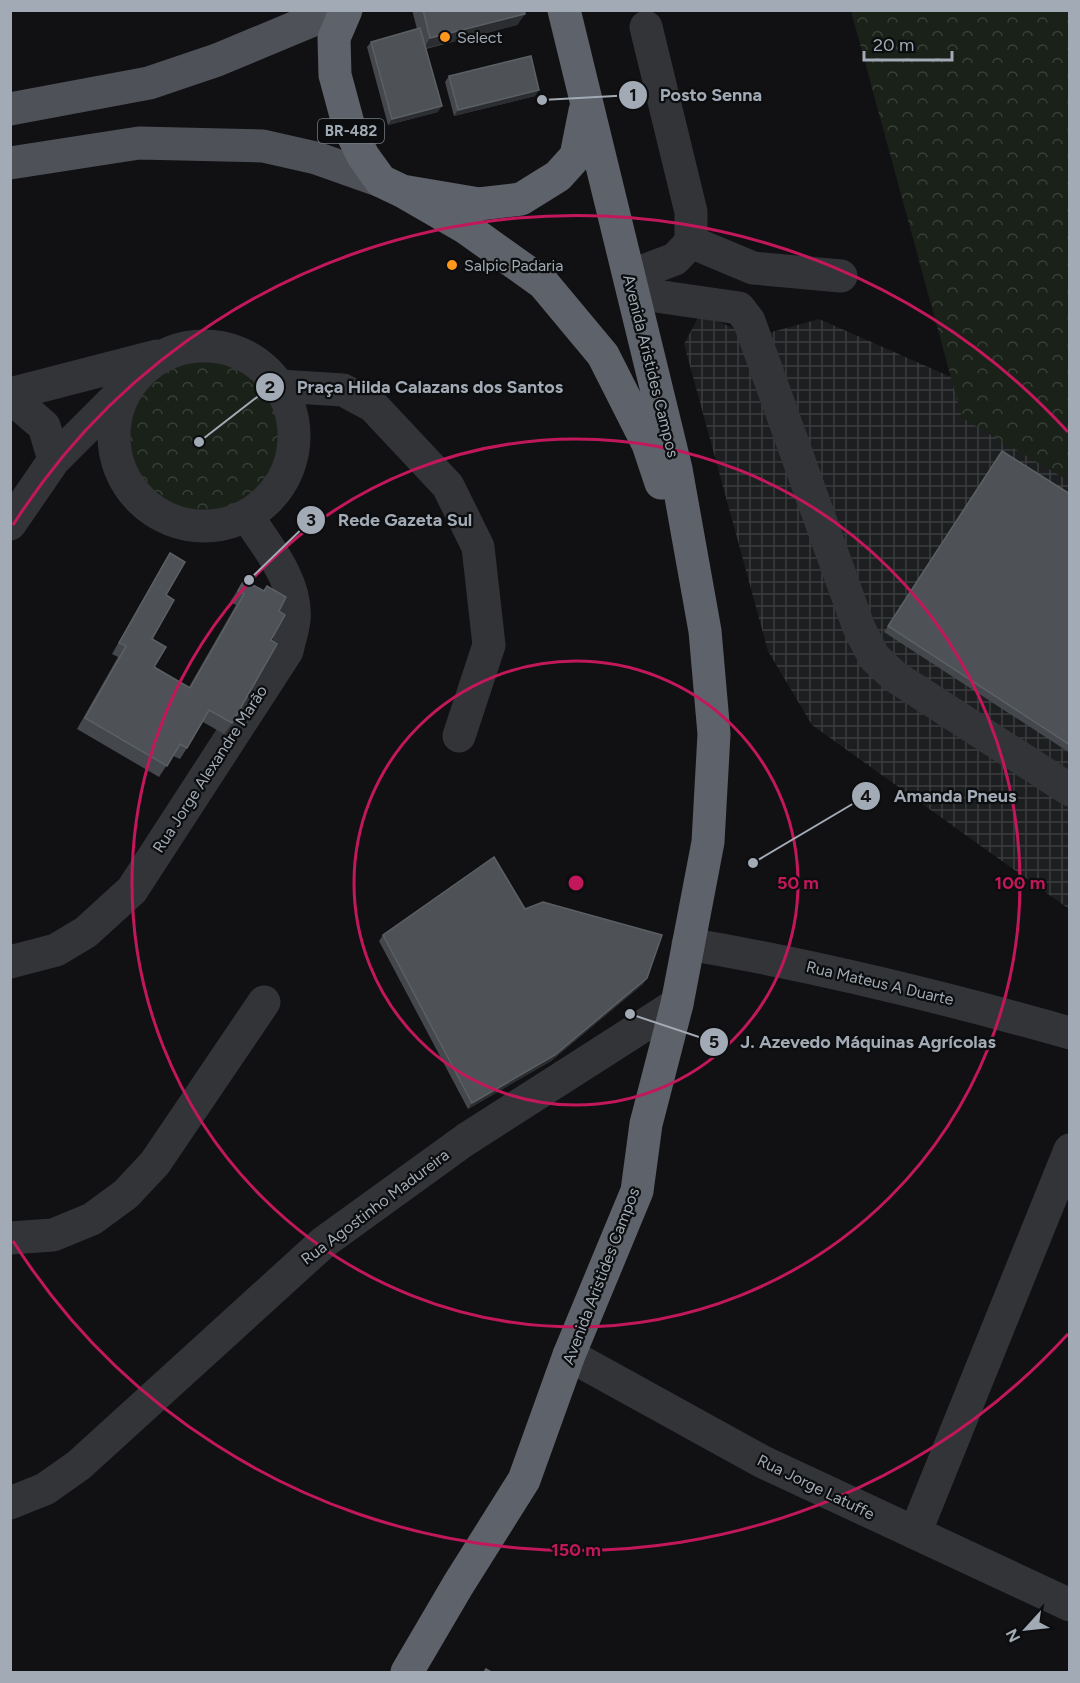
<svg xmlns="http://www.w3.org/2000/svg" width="1080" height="1683" font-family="Figtree,sans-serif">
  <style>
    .industrial { fill: url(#industrial-grid) }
    .forest { fill: url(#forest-crowns) }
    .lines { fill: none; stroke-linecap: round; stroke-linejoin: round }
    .minor { stroke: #323438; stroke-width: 33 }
    .major { stroke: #4e5158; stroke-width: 33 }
    .highway { stroke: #5e626a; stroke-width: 33 }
    .wall { fill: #44474b }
    .shaded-wall { fill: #2b2d30 }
    .building { fill: #4e5256; stroke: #5b6065; stroke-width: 1.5 }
    .ring { fill: none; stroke: #c2185b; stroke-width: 3 }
    .poi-dot { fill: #ff971d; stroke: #0c0d0e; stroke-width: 2 }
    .labels { text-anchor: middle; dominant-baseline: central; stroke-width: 4.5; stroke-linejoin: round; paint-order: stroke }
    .shield { fill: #0c0d0e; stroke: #747b83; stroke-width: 1.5 }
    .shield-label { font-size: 15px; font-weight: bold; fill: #a1aab5 }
    .poi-label { font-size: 16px; fill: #a1aab5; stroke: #0c0d0e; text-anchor: start }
    .street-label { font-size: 16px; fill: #a1aab5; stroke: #0c0d0e }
    .centre { fill: #c2185b; stroke: #0c0d0e; stroke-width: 3 }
    .ring-label { font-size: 18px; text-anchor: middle; font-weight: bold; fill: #c2185b; stroke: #0c0d0e; stroke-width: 4.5; stroke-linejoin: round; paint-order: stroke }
    .leader { fill: none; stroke: #a1aab5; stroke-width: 2 }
    .callout-dot { fill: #a1aab5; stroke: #0c0d0e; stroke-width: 2 }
    .mark-label { font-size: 18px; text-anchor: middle; font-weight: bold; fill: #111 }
    .callout-label { font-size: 18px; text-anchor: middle; font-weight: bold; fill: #a1aab5; stroke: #0c0d0e; stroke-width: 4.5; stroke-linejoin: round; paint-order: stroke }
  </style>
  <defs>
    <pattern id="industrial-grid" width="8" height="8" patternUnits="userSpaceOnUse" patternTransform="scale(1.5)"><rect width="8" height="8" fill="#1d1e20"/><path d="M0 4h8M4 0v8" fill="none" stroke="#3b3c3e"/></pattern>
    <pattern id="forest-crowns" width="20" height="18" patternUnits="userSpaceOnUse" patternTransform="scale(1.5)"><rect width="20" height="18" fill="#192119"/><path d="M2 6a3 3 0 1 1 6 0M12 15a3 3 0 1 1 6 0" fill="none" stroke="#373f38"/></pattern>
  </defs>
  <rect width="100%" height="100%" fill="#111113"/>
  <path class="industrial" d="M700,314l54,23 65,-18 250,110v480l-257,-184 -44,-74 -84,-307z"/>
  <path class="forest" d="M851,11h218v470l-107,-63z
    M120 436a79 79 0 1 1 158 0a79 79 0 1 1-158 0Z"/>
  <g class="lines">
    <path class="minor" d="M691,242l62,26 88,8
      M630,276l45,-17 16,-17v-30l-45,-185
      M635,293l104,15 10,13 110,307 15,29 20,19 176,114
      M114 436a90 90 0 1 1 180 0a90 90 0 1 1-180 0Z
      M279,386l64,4 30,16 75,80 30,61 11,98 -30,91
      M10,394l147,-38
      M10,397l34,29 10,34 -44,64
      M54,460l69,-69
      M688,944c130,22 255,53 382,89
      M10,962l46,-12 30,-18 46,-42 155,-239c2,-10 6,-21 7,-31 4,-38 -28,-75 -47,-104
      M10,1238l43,-3 39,-16 34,-25 29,-31 109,-161
      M569,1355l194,107 307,143
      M10,1503l35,-14 34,-24 245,-223 141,-102 212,-136
      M915,1533l155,-383"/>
    <path class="major" d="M10,109l139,-26 68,-23 120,-50
      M10,163l129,-20 124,3 53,12 65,23"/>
    <path class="highway" d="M346,10l-12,28 1,37 14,52 14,29 18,25 21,10 77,13 42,-5 37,-23 18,-20 9,-45
      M402,191l64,37 77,55 60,72 45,89 13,39
      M407,1672l51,-87 66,-105 45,-125 68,-164 9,-67 31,-120 31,-162 6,-108 -9,-103 -29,-162 -112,-459"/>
  </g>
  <path class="wall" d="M412,10h112l1,4 -8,11 -91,24 12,63 -50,13 -21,-78 4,-5 46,-13z
    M449,76l86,20 -81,20 -9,-34z
    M1002,451l68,43v259l-186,-121z
    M170,553l-4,42 -14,44 2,28 35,20 47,-82 -6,-3 14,-22 19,11 4,-5 12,25 -8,29 -39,83 -8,11 -21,-12 -16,26 -7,11 -7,-3 -14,21 -82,-48 41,-72 -6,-3 51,-90z
    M525,909l122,69 -4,6 -92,77 -83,48 -89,-168 4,-6z"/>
  <path class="shaded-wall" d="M525,14l-8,11 -94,24 7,-11z
    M539,90l-4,6 -81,20 4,-6z
    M442,106l-4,6 -50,13 4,-6z
    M647,978l-4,6 -92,77 -83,48 4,-6z"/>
  <path class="building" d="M423,10h101l1,4 -95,24z
    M420,28l22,78 -50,13 -21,-77z
    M531,56l8,34 -81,20 -9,-34z
    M1002,451l68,43v251l-182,-119z
    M170,553l15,9 -19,33 8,5 -22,39 14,8 -12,20 36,21 54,-94 -6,-3 6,-11 20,11 3,-5 19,11 -7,14 6,4 -14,25 6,4 -45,79 -23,-13 -22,38 -7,-4 -13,22 -82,-48 41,-72 -7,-3z
    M494,857l31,52 18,-7 119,33 -15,43 -92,77 -83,48 -89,-168z
    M486,1669l5,3h-7z"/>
  <g class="ring">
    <circle cx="576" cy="883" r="222"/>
    <circle cx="576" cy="883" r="444"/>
    <path d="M1068 1334A667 667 0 0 1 13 1241M13 525A667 667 0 0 1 1068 432"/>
  </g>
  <g class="poi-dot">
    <circle cx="445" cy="37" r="6"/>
    <circle cx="452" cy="265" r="6"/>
  </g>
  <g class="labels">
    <rect class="shield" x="318" y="119" width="66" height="24" rx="4.5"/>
    <g class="shield-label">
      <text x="351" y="131">BR-482</text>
    </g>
    <g class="poi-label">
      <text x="457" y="37">Select</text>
      <text x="464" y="265">Salpic Padaria</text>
    </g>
    <g class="street-label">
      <text transform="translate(651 366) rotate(76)">Avenida Aristides Campos</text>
      <text transform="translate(210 769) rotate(-57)">Rua Jorge Alexandre Marão</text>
      <text transform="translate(880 983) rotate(13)">Rua Mateus A Duarte</text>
      <text transform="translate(375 1207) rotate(-37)">Rua Agostinho Madureira</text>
      <text transform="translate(601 1276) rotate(-69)">Avenida Aristides Campos</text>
      <text transform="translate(816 1487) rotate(26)">Rua Jorge Latuffe</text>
    </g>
  </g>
  <circle cx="576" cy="883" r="9" class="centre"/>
  <g class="ring-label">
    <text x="798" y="889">50 m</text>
    <text x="1020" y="889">100 m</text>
    <text x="576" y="1556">150 m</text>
  </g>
  <path class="leader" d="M542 100L633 95M199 442L270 387M249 580L311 520M753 863L866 796M630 1014L714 1042"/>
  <g class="callout-dot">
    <circle cx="542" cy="100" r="6"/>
    <circle cx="199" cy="442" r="6"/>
    <circle cx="249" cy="580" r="6"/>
    <circle cx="753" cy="863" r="6"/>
    <circle cx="630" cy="1014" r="6"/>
    <circle cx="633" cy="95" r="15"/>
    <circle cx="270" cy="387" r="15"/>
    <circle cx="311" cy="520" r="15"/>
    <circle cx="866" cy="796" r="15"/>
    <circle cx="714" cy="1042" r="15"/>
  </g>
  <g class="mark-label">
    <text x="633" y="101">1</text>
    <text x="270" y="393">2</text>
    <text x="311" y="526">3</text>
    <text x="866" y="802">4</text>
    <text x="714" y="1048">5</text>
  </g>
  <g class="callout-label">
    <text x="711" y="101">Posto Senna</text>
    <text x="430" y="393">Praça Hilda Calazans dos Santos</text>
    <text x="405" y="526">Rede Gazeta Sul</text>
    <text x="955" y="802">Amanda Pneus</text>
    <text x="868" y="1048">J. Azevedo Máquinas Agrícolas</text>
  </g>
  <rect width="1080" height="1683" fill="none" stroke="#a1aab5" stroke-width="24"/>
  <g transform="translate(1026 1629) rotate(243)" stroke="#0c0d0e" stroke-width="4.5" paint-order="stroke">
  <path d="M0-4.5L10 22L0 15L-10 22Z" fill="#a1aab5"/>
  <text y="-9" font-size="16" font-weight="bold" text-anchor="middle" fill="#a1aab5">N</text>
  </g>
  <path d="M864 51v9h88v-9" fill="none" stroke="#a1aab5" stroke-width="3"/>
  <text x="873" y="51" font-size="18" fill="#a1aab5" stroke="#0c0d0e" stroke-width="4.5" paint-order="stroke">20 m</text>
</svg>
